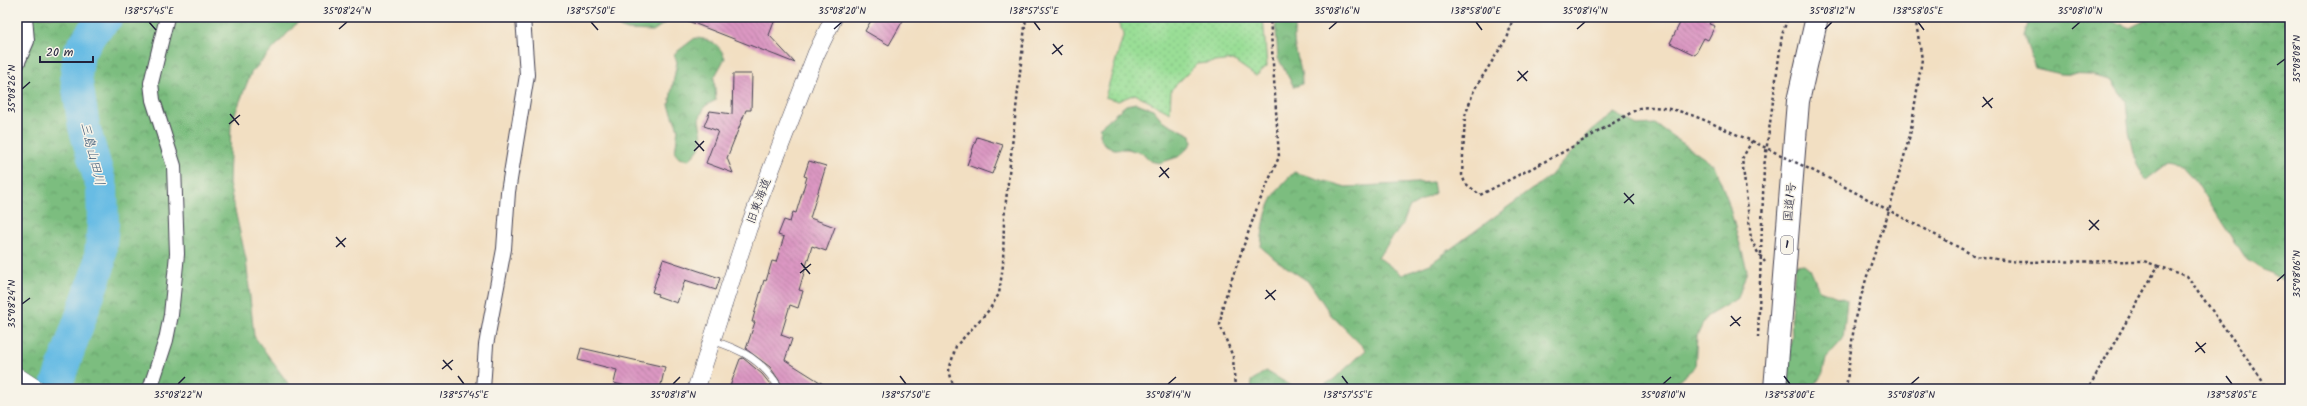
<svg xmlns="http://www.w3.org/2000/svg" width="2307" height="406" font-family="Kalam,'Klee One',sans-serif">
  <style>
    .grass { fill: url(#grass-dots); stroke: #5e8068 }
    .forest { fill: url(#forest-crowns); stroke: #4e705d }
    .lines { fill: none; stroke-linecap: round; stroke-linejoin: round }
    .river { stroke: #68bce4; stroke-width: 32 }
    .building { fill: url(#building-back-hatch) }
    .service-casing { stroke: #413e4f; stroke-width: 8 }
    .minor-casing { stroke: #413e4f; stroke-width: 16 }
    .tertiary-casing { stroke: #413e4f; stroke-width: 18 }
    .trunk-casing { stroke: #413e4f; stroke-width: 24 }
    .path { stroke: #413e4f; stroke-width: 2.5; stroke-dasharray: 3 3; stroke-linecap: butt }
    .service { stroke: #fff; stroke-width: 7 }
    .minor { stroke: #fff; stroke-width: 14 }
    .tertiary { stroke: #fff; stroke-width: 17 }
    .trunk { stroke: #fff; stroke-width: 22 }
    .path-bridge { stroke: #413e4f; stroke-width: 2.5; stroke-dasharray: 3 3; stroke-linecap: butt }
    .ticks { fill: none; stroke: #22223b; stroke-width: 1.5 }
    .labels { text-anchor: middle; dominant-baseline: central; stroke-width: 3; stroke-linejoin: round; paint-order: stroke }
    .shield { fill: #f7f3e8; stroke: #62616f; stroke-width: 1 }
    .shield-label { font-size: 11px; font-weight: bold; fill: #22223b }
    .street-label { font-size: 12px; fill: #22223b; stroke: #f7f3e8 }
    .water-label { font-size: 13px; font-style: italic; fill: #3a5876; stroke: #f7f3e8 }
    .neatline { fill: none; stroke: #22223b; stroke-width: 1.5 }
    .ticks-label { font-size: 10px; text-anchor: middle; fill: #22223b }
  </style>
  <defs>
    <pattern id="grass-dots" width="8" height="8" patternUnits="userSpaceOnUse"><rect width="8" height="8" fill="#9ade96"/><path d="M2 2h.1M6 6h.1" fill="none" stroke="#84be82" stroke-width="1.8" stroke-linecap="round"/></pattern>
    <pattern id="forest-crowns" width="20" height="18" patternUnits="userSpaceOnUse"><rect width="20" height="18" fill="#7bbd7f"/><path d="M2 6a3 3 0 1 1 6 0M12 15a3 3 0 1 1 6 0" fill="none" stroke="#649969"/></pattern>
    <pattern id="building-back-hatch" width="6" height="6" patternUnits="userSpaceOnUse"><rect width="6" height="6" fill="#db97c2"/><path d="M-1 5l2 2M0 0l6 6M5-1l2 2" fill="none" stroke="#b17b9f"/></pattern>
  </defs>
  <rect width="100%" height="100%" fill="#f7f3e8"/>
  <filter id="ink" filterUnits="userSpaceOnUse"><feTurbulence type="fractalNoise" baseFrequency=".025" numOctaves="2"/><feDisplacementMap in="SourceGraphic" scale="8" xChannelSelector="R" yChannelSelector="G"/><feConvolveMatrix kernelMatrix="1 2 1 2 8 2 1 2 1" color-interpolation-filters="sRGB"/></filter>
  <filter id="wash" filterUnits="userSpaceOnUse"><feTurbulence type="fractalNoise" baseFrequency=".012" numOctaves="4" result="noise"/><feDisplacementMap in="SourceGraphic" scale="16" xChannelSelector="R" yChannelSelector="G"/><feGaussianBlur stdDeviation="0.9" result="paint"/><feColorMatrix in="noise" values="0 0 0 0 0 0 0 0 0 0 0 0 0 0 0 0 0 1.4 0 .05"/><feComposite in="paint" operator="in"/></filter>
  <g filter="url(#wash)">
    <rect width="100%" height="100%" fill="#f2dfc2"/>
    <path class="grass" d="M1114,17h149l4,49 -11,10 -23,-16 -36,4 -26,26 -1,23 -35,-19 -17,7 -13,-4 19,-64z"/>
    <path class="forest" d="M17,17h291l-11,6 -46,50 -20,51 -2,60 17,75 8,77 38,53h-275z
      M605,17h69l-21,14 -25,-1 -22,-8z
      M1275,17h27l-6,4c-7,27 6,38 6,63l-8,3 -16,-29z
      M2030,17h73l27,11 21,-11h139v267l-44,-24 -50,-78 -14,-16 -14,-3 -22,17 -9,-15 -8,-34 -3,-30 -14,-21 -21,-5 -30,-1 -26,-6 -11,-31z
      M695,38c15,1 24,5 30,20l-11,20 2,22 -11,6 -6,13c3,22 8,23 -10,41l-10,-2 -4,-5 3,-24 -9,-24 8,-43 -3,-8z
      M1136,103l17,6 10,12 28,14 1,8 -5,6 -9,8 -19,6 -9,-2 -6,-7 -16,-5h-14l-10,-5 -5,-9 1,-8 26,-22z
      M1614,113l23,12 18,-1 59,41 13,33 20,72 -9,28 -32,19 -9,19 -2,31 -26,22h-351l16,-10 32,-29 -35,-35 -22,-33 -33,-22 -15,-13c3,-35 8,-51 33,-75l52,15 87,-5 2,11 -26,15 -6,16 -25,33 24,18 28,-11 120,-88 42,-46z
      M1804,264l6,5 9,21 28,10 -4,39 -17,19 -3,15 -10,15 -21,1 -8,-15 8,-38 -1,-22 4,-49z
      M1266,371l31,18h-45l-1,-8z"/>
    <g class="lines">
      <path class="river" d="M55,389l44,-123 4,-42 -1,-36 -18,-61 -8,-51 3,-24 14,-21 14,-14"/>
    </g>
    <g id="blocks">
      <path class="building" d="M678,17h98l-7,18 26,28z
        M873,17h32l-16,28 -24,-14z
        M1683,17h30l-4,7 6,2 -7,14 -4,-2 -9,17 -25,-12z
        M733,74h19l-1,36h-5l-19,48 6,15 -27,-10 12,-32 -14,-5 6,-15 22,3z
        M977,137l26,8 -11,29 -25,-9z
        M809,161l17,5 -16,52 25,9 -9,24 -14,-5 -13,44 4,1 -5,17 -8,-3 -9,30 11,4 -7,21 46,29h-46l-15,-22 -24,-18 9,-27h-3l12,-42 2,1 6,-20 4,1 8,-25 -6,-2 6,-15 6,2 3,-10 3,1 11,-36 -3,-1z
        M663,259l57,19 -4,12 -31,-10 -8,23 -20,-7 1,-2 -6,-2z
        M581,348l84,19 -5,22h-22l-24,-6 3,-13 -39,-10z
        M743,358l19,16 12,15h-45l11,-30z"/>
    </g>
  </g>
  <g filter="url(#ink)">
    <use href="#blocks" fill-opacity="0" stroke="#413e4f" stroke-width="1"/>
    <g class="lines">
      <defs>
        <path id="service" d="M711,340c32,10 51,20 69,49"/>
        <path id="minor" d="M17,64l10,-23 -2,-24
          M150,389l16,-49 5,-25 6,-61 -3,-88 -21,-66 -2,-17 16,-66
          M483,389l3,-44 18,-96 4,-57 19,-117 -4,-58"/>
        <path id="tertiary" d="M17,376l20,13
          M696,389l52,-160 68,-175 18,-37"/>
        <path id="trunk" d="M1775,389l23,-288 19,-84"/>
      </defs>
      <use href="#service" class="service-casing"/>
      <use href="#minor" class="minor-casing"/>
      <use href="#tertiary" class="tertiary-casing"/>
      <use href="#trunk" class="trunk-casing"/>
      <path class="path" d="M1513,17l-5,19 -34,54 -9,26 -3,59 3,8 15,12 85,-44 74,-43c38,-6 78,19 113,33l-10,18 6,51 3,29 7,14 7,9
        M1828,178l147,78 43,6 126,-1 14,5 -70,123
        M2158,266l29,10 82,113
        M1758,338l6,-171 18,-132 6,-18
        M954,389l-5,-19 7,-24 33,-36 10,-16 4,-29 1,-46 22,-202
        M1235,389l-2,-32 -13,-32 3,-21 35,-99 21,-48 -9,-140
        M1846,389l9,-71 12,-42 22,-65 21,-76 12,-76 -7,-42"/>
      <use href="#service" class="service"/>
      <use href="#minor" class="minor"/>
      <use href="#tertiary" class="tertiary"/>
      <use href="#trunk" class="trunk"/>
      <path class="path-bridge" d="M1752,141l76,37"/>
    </g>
  </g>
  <path class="ticks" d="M149,22l7,8M591,22l7,8M1034,22l6,8M1476,22l6,8M1918,22l6,8M339,29l8,-7M834,29l8,-7M1329,29l8,-7M1577,29l8,-7M1825,29l7,-7M2072,29l8,-7M1053,44l9,11M1052,54l11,-9M2277,65l8,-6M1518,71l9,10M1517,81l11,-10M22,89l8,-7M1983,97l9,11M1982,107l11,-9M230,114l9,11M229,124l11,-9M695,141l9,10M694,151l10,-10M1160,167l9,11M1159,177l10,-9M1624,193l10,11M1624,203l10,-9M2089,220l10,10M2089,230l10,-10M336,237l9,10M336,247l10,-9M801,263l9,11M800,273l11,-9M2277,281l8,-7M1266,290l9,10M1265,299l11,-9M22,304l8,-6M1731,316l9,10M1730,326l11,-9M2196,342l9,11M2195,352l11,-9M443,360l9,10M442,369l11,-9M458,376l6,8M900,376l6,8M1342,376l6,8M1784,376l6,8M2226,376l6,8M178,384l7,-7M673,384l7,-7M1168,384l8,-7M1663,384l8,-7M1911,384l8,-7"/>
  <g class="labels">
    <rect class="shield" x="1781" y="236" width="12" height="18" rx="3"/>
    <g class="shield-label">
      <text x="1787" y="245">1</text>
    </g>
    <g class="street-label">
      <text transform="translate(759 201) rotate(-69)">旧東海道</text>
      <text transform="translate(1790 202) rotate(-85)">国道1号</text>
    </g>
    <g class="water-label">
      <text transform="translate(92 154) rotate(76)">三島山田川</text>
    </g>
  </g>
  <rect width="2307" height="406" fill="none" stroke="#f7f3e8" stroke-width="44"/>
  <path d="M40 56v6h53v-6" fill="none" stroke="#22223b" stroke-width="2"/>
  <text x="46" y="56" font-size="12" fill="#22223b" stroke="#f7f3e8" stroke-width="3" paint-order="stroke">20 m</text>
  <rect x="22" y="22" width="2263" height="362" class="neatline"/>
  <g class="ticks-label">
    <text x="149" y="14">138°57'45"E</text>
    <text x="347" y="14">35°08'24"N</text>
    <text x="591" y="14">138°57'50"E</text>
    <text x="842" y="14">35°08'20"N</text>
    <text x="1034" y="14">138°57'55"E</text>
    <text x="1337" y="14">35°08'16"N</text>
    <text x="1476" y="14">138°58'00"E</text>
    <text x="1585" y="14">35°08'14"N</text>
    <text x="1832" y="14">35°08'12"N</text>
    <text x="1918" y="14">138°58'05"E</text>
    <text x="2080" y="14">35°08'10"N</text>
    <text transform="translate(2296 59) rotate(-90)" y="4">35°08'08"N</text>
    <text transform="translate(11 89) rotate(-90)" y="4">35°08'26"N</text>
    <text transform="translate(2296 274) rotate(-90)" y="4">35°08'06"N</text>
    <text transform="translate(11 304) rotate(-90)" y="4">35°08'24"N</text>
    <text x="178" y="398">35°08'22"N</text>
    <text x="464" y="398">138°57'45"E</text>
    <text x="673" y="398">35°08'18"N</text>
    <text x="906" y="398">138°57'50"E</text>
    <text x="1168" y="398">35°08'14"N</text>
    <text x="1348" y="398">138°57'55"E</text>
    <text x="1663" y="398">35°08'10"N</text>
    <text x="1790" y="398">138°58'00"E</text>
    <text x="1911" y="398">35°08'08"N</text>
    <text x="2232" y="398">138°58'05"E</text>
  </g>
</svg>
